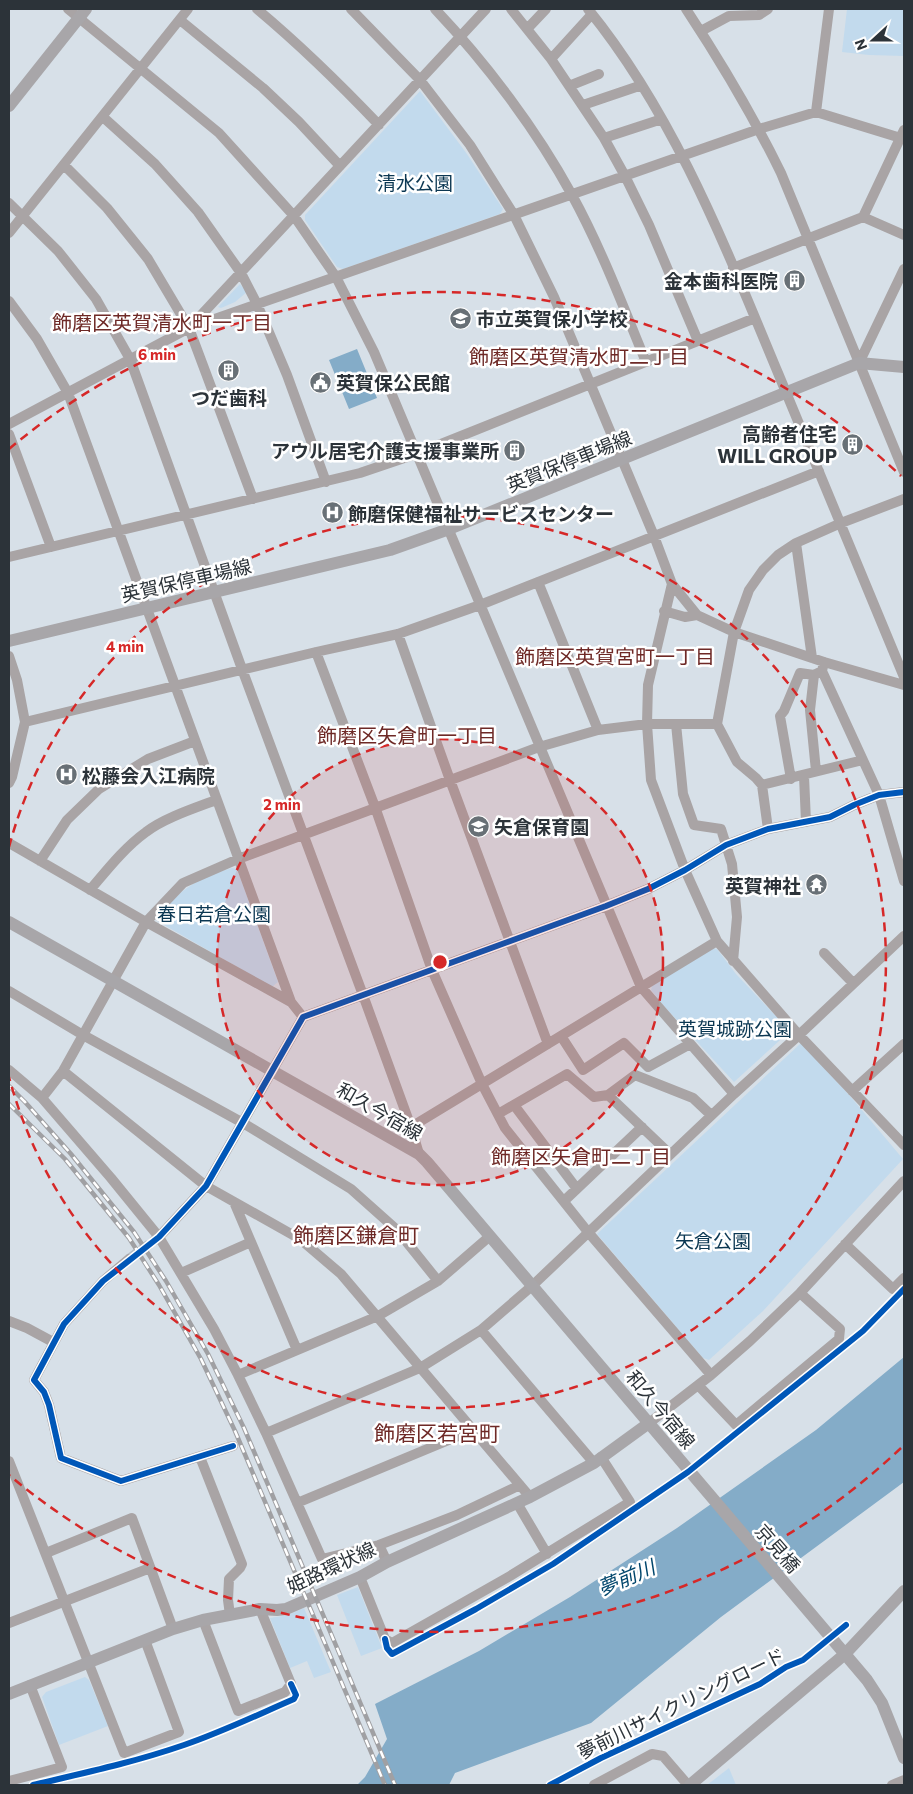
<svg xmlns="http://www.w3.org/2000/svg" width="913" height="1794" font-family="Commissioner,'Noto Sans JP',sans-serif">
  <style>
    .green { fill: #c2daed }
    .water { fill: #84acc8 }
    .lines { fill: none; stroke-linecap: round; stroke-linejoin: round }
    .minor-tunnel { stroke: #b5bdc5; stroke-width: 10; stroke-dasharray: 10 5; stroke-linecap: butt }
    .minor { stroke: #a9a4a5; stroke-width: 10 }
    .major { stroke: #a8a6a9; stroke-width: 12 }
    .rail-casing { stroke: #a0a0a3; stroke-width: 4.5 }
    .rail { stroke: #fff; stroke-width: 2.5; stroke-dasharray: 8; stroke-linecap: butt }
    .cycleway-casing { stroke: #fff; stroke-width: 9 }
    .cycleway { stroke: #0057b8; stroke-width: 6 }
    .ring { fill: none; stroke: #d62828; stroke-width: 2.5; stroke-dasharray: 9 6 }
    .labels { text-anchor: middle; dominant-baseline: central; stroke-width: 5; stroke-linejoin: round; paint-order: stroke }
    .park-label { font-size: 19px; fill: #0b3752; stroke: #fff }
    .poi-label { font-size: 19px; font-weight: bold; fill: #2c3339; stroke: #fff; text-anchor: start }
    .street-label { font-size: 19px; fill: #2c3339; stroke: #fff }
    .neighbourhood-label { font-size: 20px; fill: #6e2926; stroke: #fff }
    .water-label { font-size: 20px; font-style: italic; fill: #00466c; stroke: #fff }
    .quarter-label { font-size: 21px; fill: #6e2926; stroke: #fff }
    .centre { fill: #d62828; stroke: #fff; stroke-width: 2.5 }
    .ring-label { font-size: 15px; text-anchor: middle; font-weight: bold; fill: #d62828; stroke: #fff; stroke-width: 5; stroke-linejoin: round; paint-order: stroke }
  </style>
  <rect width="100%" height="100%" fill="#d7e0e8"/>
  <path class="green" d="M847,9h57v47l-35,-1 -27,-3z
    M420,91l47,63 36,55 -3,5 -157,55 -6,-2 -32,-47v-5z
    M240,284l7,8 -12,10 -14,6 -3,-1z
    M232,868l5,1 41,113 -6,5 -113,-65 -1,-6c23,-27 39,-38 74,-48z
    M713,948l4,1 19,25 54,57 -56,51 -71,-77 -12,-15 1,-4z
    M801,1043l49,53 53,63 -140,152 -54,49 -6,-2 -106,-124z
    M358,1587l24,61 -21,8 -24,-61z
    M304,1608l27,64 -17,6 -7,-17 -17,7 -20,-50 18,-3z
    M85,1677l4,3 19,46 -49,19 -17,-48 4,-5z
    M729,1768l7,17h-29z"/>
  <path class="water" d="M357,349l20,49 -28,11 -20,-49z
    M904,1357v125l-183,135 -130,106 -136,50 -6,12h-92l8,-8 22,-38 -12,-35 104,-53 91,-54 107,-69 139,-98z"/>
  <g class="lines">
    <path class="minor-tunnel" d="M129,1259l30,-22"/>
    <path class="minor" d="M68,9l151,124 75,83 42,61 38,75 267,635 93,107
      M257,9c43,36 83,75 122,116
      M351,9l69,71 50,65 44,70 40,82 100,239 18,48 -24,101 -1,39 4,56 34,90 32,71 82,94 105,110
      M435,9c51,54 101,120 137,186 29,53 51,111 74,167
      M511,9l40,50 53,79 21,38 24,49 49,116
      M588,9c87,107 137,237 190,364 41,101 84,202 126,304
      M686,9c35,53 67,107 95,164l123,299
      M180,20l83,68 36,34 41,44
      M528,28l18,-19
      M701,31l28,-15 30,-1 9,-6
      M551,59l41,-45
      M569,86l30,-12
      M583,105l59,-20
      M816,112l13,-103
      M103,117l52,47 43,48 43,61 16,31 30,71 39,107
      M604,138l58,-19
      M64,165l43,43 41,51 41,69 64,171
      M9,203l49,48 38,48 34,60 112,310 121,326 48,132 8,27
      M863,217l41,-87
      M9,233l179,-224
      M733,268l130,-51 41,18
      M9,301l28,38 31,54 223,609
      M191,326l295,-317
      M859,363l45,-94
      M9,424l180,-96 570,-199 57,-17 88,27
      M9,434l42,113
      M796,543l16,115
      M9,557l351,-84 56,-19 339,-136
      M538,582l60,148
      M672,584l25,31
      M664,611l21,6 12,-2 37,17 90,30 80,23
      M398,634l52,146 98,264
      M316,652l59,155 57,163 50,114 23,44 83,104 123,143
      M9,656l8,24 8,42 -13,55 -3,6
      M824,662l-2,9 57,124 25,86
      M814,675l-4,35 6,61
      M25,722l291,-70 82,-18 82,-29 339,-134
      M676,724l7,70 11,31 27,4 11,35 5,53 -4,44
      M804,776l2,46
      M791,779l-11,-63 4,-5 16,-38 14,2 8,-4
      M762,785l101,-25
      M768,829l-6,-44 -6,-7 -19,-16 -20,-38 17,-92 15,-42 14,-20 15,-15 18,-12 45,-20 63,-24
      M9,843l137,79 145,80 12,15
      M40,861l27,-41 32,-31 49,-30 47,-18
      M90,890c17,-20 34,-42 56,-58 18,-14 49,-24 70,-32
      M824,953l29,30
      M9,991l74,44 160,88 108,66 46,41 41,51
      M561,1036l22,34 41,-27 24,24 42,-23
      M9,1070l33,28 69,80 48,59 55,92 24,46 28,58 56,126 57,-14 8,17
      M63,1071l143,115 94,53 41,35 189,223
      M852,1091l52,-47
      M608,1095l27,-20 58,23 18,17
      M42,1098l21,-27 83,-149 37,-39 55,-24 301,-112 59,-17 49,-6h70
      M514,1105l63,84
      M498,1114l69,-40 27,23 14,-2 62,59
      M411,1127l306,-186
      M564,1201l78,-74
      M234,1202l63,148
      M159,1237l47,-51 97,-169 303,-111 42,-17 37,-19 41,-25 42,-16 62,-12 24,-12 25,-10 25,-3
      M845,1244l48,45 11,-11
      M129,1259l-26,22 -39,43 -30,56 10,12 5,13 12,53 60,23 112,-35
      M181,1273l70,-31
      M9,1321l18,7 26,14
      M481,1330l113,133
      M238,1375l140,-59 60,-35 52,-45
      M698,1385l38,40 103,-86 1,-10 -40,-36
      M649,1423l62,-48 39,-34 50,-48 104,-112
      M266,1433l154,-65 61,-38 51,-44 202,-192 65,-59 105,-99
      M200,1457l42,107 -2,4 -11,11 -1,21 2,15
      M9,1461l115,292 55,-21 -34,-92
      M297,1503l176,-73
      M517,1503l30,51
      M379,1545l78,-30 63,-30
      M46,1553l86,-35 41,111
      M360,1577l25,62 7,4 118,-67 120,-74 -29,-45
      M203,1620l35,91 47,-19 6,-8 -31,-75
      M9,1623l141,-55
      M9,1781l53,-14 -32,-82
      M594,1785l58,-31 11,2 25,29
      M892,1785l12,-5"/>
    <path class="major" d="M9,106l77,-97
      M9,641l381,-91 59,-21 410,-166 45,4
      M9,922l410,232 8,8 440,518 15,23 22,55
      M9,1694l164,-65 30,-9 57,-11 17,1 9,-1 74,-32 27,-15 143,-65 64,-34 55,-40
      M690,1785l155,-131 59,-63"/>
    <defs>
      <path id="rail" d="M9,1086l16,16 46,52 63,78 32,49 42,73 36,74 151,357
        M9,1104l56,55 64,79 30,47 42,74 34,72 150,354"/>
    </defs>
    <use href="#rail" class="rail-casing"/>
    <use href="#rail" class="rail"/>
    <defs>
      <path id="cycleway" d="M233,1446l-112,35 -60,-23 -12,-53 -5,-13 -10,-12 30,-56 39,-43 56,-44 47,-51 97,-169 303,-111 42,-17 37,-19 41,-25 42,-16 62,-12 24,-12 25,-10 25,-3
        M385,1639l2,9 5,6 84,-45 77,-45 135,-92 175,-141 41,-42
        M33,1785c51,-12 102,-23 151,-40 38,-13 73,-30 110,-46l2,-4 -5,-11
        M550,1785l51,-27 159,-74 26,-17 17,-7 43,-35"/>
    </defs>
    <use href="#cycleway" class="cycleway-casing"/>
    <use href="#cycleway" class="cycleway"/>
  </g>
  <circle cx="440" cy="962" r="223" fill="#d62828" fill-opacity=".12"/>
  <g class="ring">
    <circle cx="440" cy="962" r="223"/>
    <path d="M9 847A446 446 0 1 1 9 1077"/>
    <path d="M901 1448A670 670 0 0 1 9 1475M9 449A670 670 0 0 1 901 476"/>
  </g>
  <defs>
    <symbol id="building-disc" viewBox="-11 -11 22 22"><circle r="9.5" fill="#687076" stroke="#fff"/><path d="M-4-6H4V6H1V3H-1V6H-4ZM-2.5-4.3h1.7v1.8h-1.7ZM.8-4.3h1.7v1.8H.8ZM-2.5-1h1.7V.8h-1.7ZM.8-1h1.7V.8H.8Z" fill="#fff"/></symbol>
    <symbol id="school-disc" viewBox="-11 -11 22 22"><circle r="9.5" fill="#687076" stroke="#fff"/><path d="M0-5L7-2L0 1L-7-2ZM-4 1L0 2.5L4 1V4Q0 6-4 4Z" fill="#fff"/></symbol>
    <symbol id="civic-disc" viewBox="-11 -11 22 22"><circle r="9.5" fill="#687076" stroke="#fff"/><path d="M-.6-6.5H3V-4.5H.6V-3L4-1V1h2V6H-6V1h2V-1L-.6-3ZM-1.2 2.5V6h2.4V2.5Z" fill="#fff"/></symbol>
    <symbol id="hospital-disc" viewBox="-11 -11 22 22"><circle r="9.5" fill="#687076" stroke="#fff"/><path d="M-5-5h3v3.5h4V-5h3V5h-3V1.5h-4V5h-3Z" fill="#fff"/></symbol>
    <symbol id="temple-disc" viewBox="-11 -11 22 22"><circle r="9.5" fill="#687076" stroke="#fff"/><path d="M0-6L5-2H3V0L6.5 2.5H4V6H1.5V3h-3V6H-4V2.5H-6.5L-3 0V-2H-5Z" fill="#fff"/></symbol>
  </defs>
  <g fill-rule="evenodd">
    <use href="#building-disc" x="782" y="268" width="25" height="25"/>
    <use href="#school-disc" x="448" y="306" width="25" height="25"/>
    <use href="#building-disc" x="216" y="358" width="25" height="25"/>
    <use href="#civic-disc" x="308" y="370" width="25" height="25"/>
    <use href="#building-disc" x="840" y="432" width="25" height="25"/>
    <use href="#building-disc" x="502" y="438" width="25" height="25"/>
    <use href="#hospital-disc" x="320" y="500" width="25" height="25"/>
    <use href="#hospital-disc" x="54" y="762" width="25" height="25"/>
    <use href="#school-disc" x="466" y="814" width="25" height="25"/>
    <use href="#temple-disc" x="804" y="872" width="25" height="25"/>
  </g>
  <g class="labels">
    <g class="park-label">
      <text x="415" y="182">清水公園</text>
      <text x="214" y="913">春日若倉公園</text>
      <text x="735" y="1028">英賀城跡公園</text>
      <text x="713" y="1240">矢倉公園</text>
    </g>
    <g class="poi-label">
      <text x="778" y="280" text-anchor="end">金本歯科医院</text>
      <text x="476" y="318">市立英賀保小学校</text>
      <text x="336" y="382">英賀保公民館</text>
      <text x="229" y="397" text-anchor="middle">つだ歯科</text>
      <text x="837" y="433" text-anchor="end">高齢者住宅<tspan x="837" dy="22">WILL GROUP</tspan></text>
      <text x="499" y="450" text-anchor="end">アウル居宅介護支援事業所</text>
      <text x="348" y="513">飾磨保健福祉サービスセンター</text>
      <text x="82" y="775">松藤会入江病院</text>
      <text x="494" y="826">矢倉保育園</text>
      <text x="801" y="885" text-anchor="end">英賀神社</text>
    </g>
    <g class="street-label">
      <text transform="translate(569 461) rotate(-22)">英賀保停車場線</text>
      <text transform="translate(186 580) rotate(-13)">英賀保停車場線</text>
      <text transform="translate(380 1111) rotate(30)">和久今宿線</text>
      <text transform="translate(661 1409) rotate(50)">和久今宿線</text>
      <text transform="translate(778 1548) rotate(49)">京見橋</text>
      <text transform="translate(331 1567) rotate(-25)">姫路環状線</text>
      <text transform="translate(681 1703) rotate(-26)">夢前川サイクリングロード</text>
    </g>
    <g class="neighbourhood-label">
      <text x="162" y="322">飾磨区英賀清水町一丁目</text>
      <text x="579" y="356">飾磨区英賀清水町二丁目</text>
      <text x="615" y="656">飾磨区英賀宮町一丁目</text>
      <text x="407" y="735">飾磨区矢倉町一丁目</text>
      <text x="581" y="1156">飾磨区矢倉町二丁目</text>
    </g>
    <g class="water-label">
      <text transform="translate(626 1577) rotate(-23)">夢前川</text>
    </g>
    <g class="quarter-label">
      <text x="356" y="1234">飾磨区鎌倉町</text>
      <text x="437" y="1432">飾磨区若宮町</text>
    </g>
  </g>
  <circle cx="440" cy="962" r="8" class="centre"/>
  <g class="ring-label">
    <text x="157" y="360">6 min</text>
    <text x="125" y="652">4 min</text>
    <text x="282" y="810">2 min</text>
  </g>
  <rect width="913" height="1794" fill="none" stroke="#2c3339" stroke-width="20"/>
  <g transform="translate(873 40) rotate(249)" stroke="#ffffff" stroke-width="4" paint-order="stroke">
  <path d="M0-4L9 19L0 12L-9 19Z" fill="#2c3339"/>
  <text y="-8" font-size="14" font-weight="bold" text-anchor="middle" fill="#2c3339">N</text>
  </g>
</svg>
